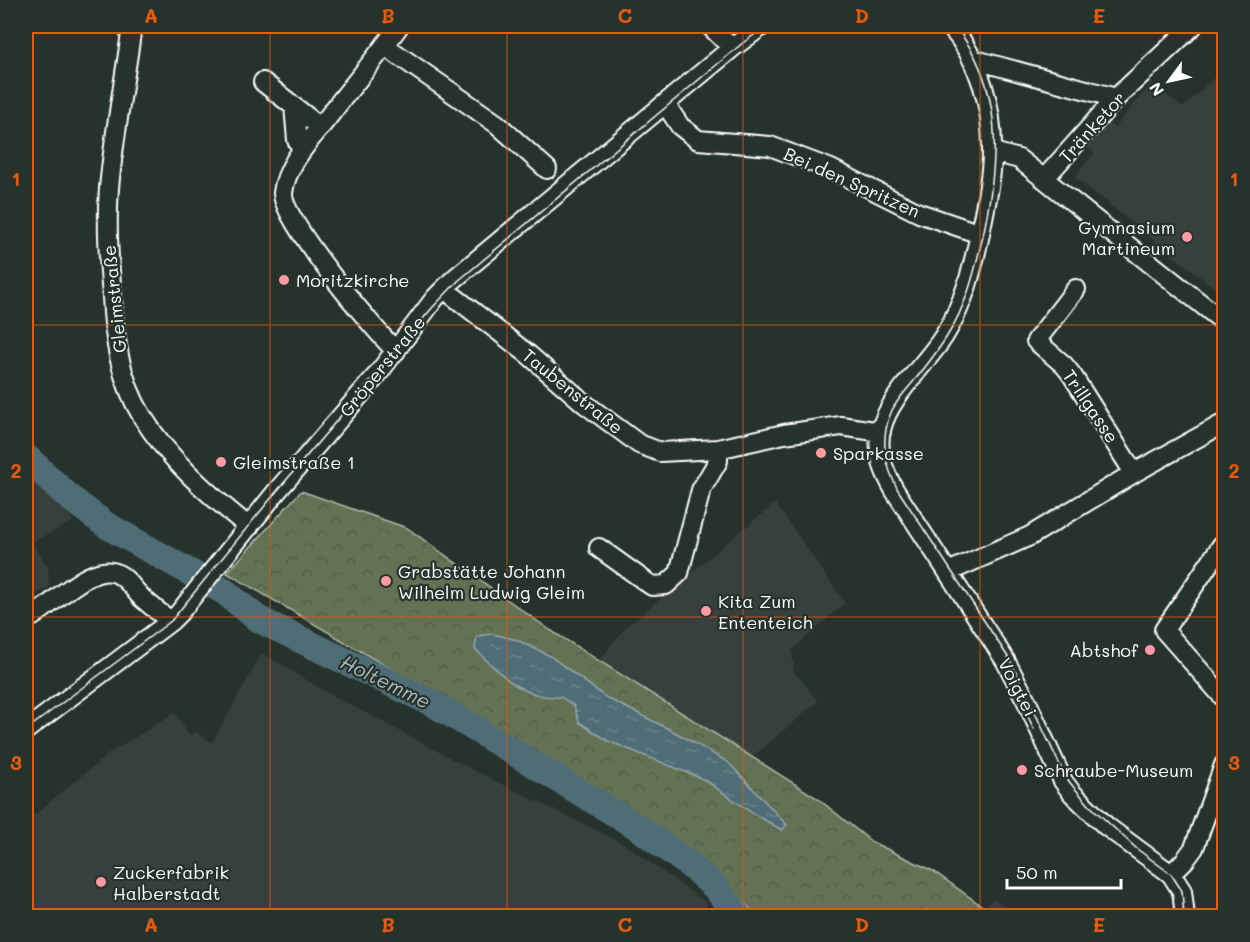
<svg xmlns="http://www.w3.org/2000/svg" width="1250" height="942" font-family="Mali,sans-serif">
  <style>
    .built { fill: #383f3c }
    .forest { fill: url(#forest-crowns); stroke: #b2b8a9; stroke-width: 1.5 }
    .water { fill: url(#water-ripples); stroke: #96a7ad; stroke-width: 1.5 }
    .lines { fill: none; stroke-linecap: round; stroke-linejoin: round }
    .river { stroke: #506d76; stroke-width: 27 }
    .minor-casing { stroke: #fff; stroke-width: 22 }
    .minor { stroke: #26332d; stroke-width: 18 }
    .tram { stroke: #fff; stroke-width: 1.5 }
    .grid { fill: none; stroke: #e8590c; stroke-width: 1.5; stroke-opacity: 0.55 }
    .poi-dot { fill: #ff9aa2; stroke: #26332d; stroke-width: 2 }
    .labels { text-anchor: middle; dominant-baseline: central; stroke-width: 4.5; stroke-linejoin: round; paint-order: stroke }
    .street-label { font-size: 18px; fill: #fff; stroke: #26332d }
    .poi-label { font-size: 18px; fill: #fff; stroke: #26332d; text-anchor: start }
    .water-label { font-size: 20px; font-style: italic; fill: #b0bdc1; stroke: #26332d }
    .neatline { fill: none; stroke: #e8590c; stroke-width: 2 }
    .grid-label { font-size: 20px; text-anchor: middle; font-weight: bold; fill: #e8590c }
  </style>
  <defs>
    <pattern id="forest-crowns" width="20" height="18" patternUnits="userSpaceOnUse" patternTransform="scale(1.5)"><rect width="20" height="18" fill="#647253"/><path d="M2 6a3 3 0 1 1 6 0M12 15a3 3 0 1 1 6 0" fill="none" stroke="#565b4f"/></pattern>
    <pattern id="water-ripples" width="26" height="14" patternUnits="userSpaceOnUse" patternTransform="scale(1.5)"><rect width="26" height="14" fill="#506d76"/><path d="M2 4q2-2 4 0t4 0M15 11q2-2 4 0t4 0" fill="none" stroke="#6a838b"/></pattern>
  </defs>
  <rect width="100%" height="100%" fill="#26332d"/>
  <filter id="ink" filterUnits="userSpaceOnUse"><feTurbulence type="fractalNoise" baseFrequency=".0167" numOctaves="2"/><feDisplacementMap in="SourceGraphic" scale="12" xChannelSelector="R" yChannelSelector="G"/><feConvolveMatrix kernelMatrix="1 2 1 2 8 2 1 2 1" color-interpolation-filters="sRGB"/></filter>
  <g filter="url(#ink)">
    <path class="built" d="M1224,68v228l-149,-119 19,-24 -6,-5 20,-25 7,5 37,-46 31,26z
      M26,471l48,50 -42,21 16,25 1,21 -23,10z
      M775,503l70,100 -53,47 2,21 24,30 -66,56 -153,-96 25,-32z
      M262,653l66,40 147,78 149,73 84,60 -10,12h-672v-112l8,11 77,-63 64,-39 15,23 5,-5 17,12z
      M993,899l28,17h-76h31z"/>
    <path class="forest" d="M301,491l106,37 143,102 267,168 55,44 61,29 63,45h-239l-54,-56 -61,-44 -415,-243z"/>
    <path class="water" d="M493,634l24,6 33,16 57,42 64,32 57,32 59,63 -5,5 -28,-16 -51,-35 -95,-38 -29,-19 -5,-16 -13,-9c-40,2 -59,-22 -86,-48l2,-13z"/>
    <g class="lines">
      <path class="river" d="M26,457l44,41 36,27 119,67 33,27 176,85 205,124 52,38 23,20 24,30"/>
      <defs>
        <path id="minor" d="M132,26c-7,53 -18,108 -23,162 -3,37 0,73 3,109 2,41 8,83 30,119 26,43 67,79 107,111
          M710,26l22,22
          M950,26c30,34 43,82 42,127 0,27 -7,54 -12,81 -8,37 -16,70 -36,102 -19,30 -55,60 -63,94 -5,23 3,42 14,61l110,169 21,40 37,81 9,12 34,33 65,48 11,17 3,25
          M385,46l112,78 50,45
          M972,59l144,39
          M263,82l57,45
          M666,105l14,21 18,14 72,6 61,23 88,44 61,21
          M294,106l3,34 5,10
          M993,152l26,7 205,163
          M1044,179l72,-81 77,-72
          M444,289l85,66 56,49 54,40 21,8 58,-3 66,-15 57,-8 40,6
          M1076,289l-40,52 28,24 8,10 62,98
          M396,351c-22,-21 -115,-132 -113,-158 3,-29 29,-55 46,-77 23,-30 48,-59 70,-90
          M1224,542l-60,88 60,68
          M599,548l53,38 14,-1 13,-12 22,-83 17,-29v-12
          M948,572l82,-36 104,-63 90,-50
          M26,620c24,-11 65,-60 92,-46 10,5 16,16 24,24 9,8 19,16 29,23
          M26,730l145,-109 8,-8 98,-122 100,-116 58,-77 19,-19 278,-231 30,-22
          M1171,874l14,-14 9,-12 30,-83"/>
      </defs>
      <use href="#minor" class="minor-casing"/>
      <use href="#minor" class="minor"/>
      <path class="tram" d="M955,26c49,61 44,132 29,205 -9,39 -16,72 -38,107 -10,15 -21,30 -33,44 -8,10 -19,21 -23,33 -10,27 -5,50 8,75l112,170 56,118 23,27 48,44 34,25 11,17 2,25
        M1008,675l26,54
        M26,730l145,-109 106,-130 156,-184 25,-26 286,-239 23,-16"/>
    </g>
  </g>
  <path class="grid" d="M270,26v890M507,26v890M743,26v890M980,26v890M26,325h1198M26,617h1198"/>
  <g class="poi-dot">
    <circle cx="1187" cy="237" r="6"/>
    <circle cx="284" cy="280" r="6"/>
    <circle cx="821" cy="453" r="6"/>
    <circle cx="221" cy="462" r="6"/>
    <circle cx="386" cy="581" r="6"/>
    <circle cx="706" cy="611" r="6"/>
    <circle cx="1150" cy="650" r="6"/>
    <circle cx="1022" cy="770" r="6"/>
    <circle cx="101" cy="882" r="6"/>
  </g>
  <g class="labels">
    <g class="street-label">
      <text transform="translate(1092 127) rotate(-48)">Tränketor</text>
      <text transform="translate(852 182) rotate(24)">Bei den Spritzen</text>
      <text transform="translate(114 299) rotate(-96)">Gleimstraße</text>
      <text transform="translate(382 366) rotate(-51)">Gröperstraße</text>
      <text transform="translate(573 391) rotate(39)">Taubenstraße</text>
      <text transform="translate(1091 406) rotate(56)">Trillgasse</text>
      <text transform="translate(1018 687) rotate(63)">Voigtei</text>
    </g>
    <g class="poi-label">
      <text x="1175" y="227" text-anchor="end">Gymnasium<tspan x="1175" dy="21">Martineum</tspan></text>
      <text x="296" y="280">Moritzkirche</text>
      <text x="833" y="453">Sparkasse</text>
      <text x="233" y="462">Gleimstraße 1</text>
      <text x="398" y="571">Grabstätte Johann<tspan x="398" dy="21">Wilhelm Ludwig Gleim</tspan></text>
      <text x="718" y="601">Kita Zum<tspan x="718" dy="21">Ententeich</tspan></text>
      <text x="1138" y="650" text-anchor="end">Abtshof</text>
      <text x="1034" y="770">Schraube-Museum</text>
      <text x="113" y="872">Zuckerfabrik<tspan x="113" dy="21">Halberstadt</tspan></text>
    </g>
    <g class="water-label">
      <text transform="translate(386 681) rotate(26)">Holtemme</text>
    </g>
  </g>
  <rect width="1250" height="942" fill="none" stroke="#26332d" stroke-width="66"/>
  <g transform="translate(1169 81) rotate(237)" stroke="#26332d" stroke-width="4.5" paint-order="stroke">
  <path d="M0-4.5L10 22L0 15L-10 22Z" fill="#ffffff"/>
  <text y="-9" font-size="16" font-weight="bold" text-anchor="middle" fill="#ffffff">N</text>
  </g>
  <path d="M1007 879v9h114v-9" fill="none" stroke="#ffffff" stroke-width="3"/>
  <text x="1016" y="879" font-size="18" fill="#ffffff" stroke="#26332d" stroke-width="4.5" paint-order="stroke">50 m</text>
  <rect x="33" y="33" width="1184" height="876" class="neatline"/>
  <g class="grid-label">
    <text x="151" y="23">A</text>
    <text x="388" y="23">B</text>
    <text x="625" y="23">C</text>
    <text x="862" y="23">D</text>
    <text x="1099" y="23">E</text>
    <text x="16" y="186">1</text>
    <text x="1234" y="186">1</text>
    <text x="16" y="478">2</text>
    <text x="1234" y="478">2</text>
    <text x="16" y="770">3</text>
    <text x="1234" y="770">3</text>
    <text x="151" y="932">A</text>
    <text x="388" y="932">B</text>
    <text x="625" y="932">C</text>
    <text x="862" y="932">D</text>
    <text x="1099" y="932">E</text>
  </g>
</svg>
